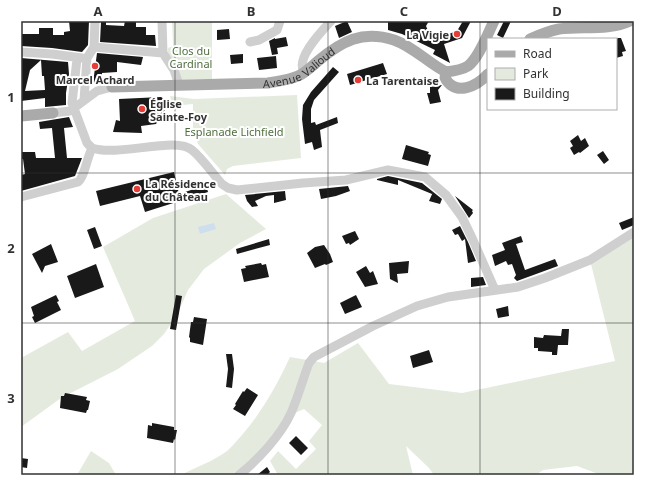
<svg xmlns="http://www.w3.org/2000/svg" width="655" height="496" font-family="'Noto Sans',sans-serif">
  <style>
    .green { fill: #e4ebde }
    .water { fill: #cedeee }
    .building { fill: #191919; fill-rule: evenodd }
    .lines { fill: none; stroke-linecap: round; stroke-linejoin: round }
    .minor { stroke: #cfcfcf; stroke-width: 9 }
    .major { stroke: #aaa; stroke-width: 11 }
    .grid { fill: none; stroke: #323232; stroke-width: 1; stroke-opacity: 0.55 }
    .poi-dot { fill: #e63d37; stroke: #fff; stroke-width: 1.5 }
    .labels { text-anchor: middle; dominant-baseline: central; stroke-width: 4; stroke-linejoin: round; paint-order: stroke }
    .poi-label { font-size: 11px; font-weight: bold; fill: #323232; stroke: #fff; text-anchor: start }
    .park-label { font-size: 11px; fill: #506f3e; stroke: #fff }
    .street-label { font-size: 11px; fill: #323232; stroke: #fff }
    .neatline { fill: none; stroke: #323232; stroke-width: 1.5 }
    .grid-label { font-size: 13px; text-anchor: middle; font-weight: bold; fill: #323232 }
  </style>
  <rect width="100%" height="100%" fill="#fff"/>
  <path class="green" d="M172,21h40v58l-32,1 -12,-22v-10l5,-2z
    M297,95l4,63 -68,8 -6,3 -2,6 -27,-31 -5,-14v-26l-20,2 -3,-10 24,3z
    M226,194l40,35 -26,14 -36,26 -16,21 -11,25 -13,19 -12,12 -34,23 -57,29 -40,29v-69l47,-26 14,19 53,-30 -32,-74 50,-29z
    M630,234l4,4v237h-33l-24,-9 -34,4 -7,5h-102l-5,-7 -23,-22 7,29h-135l-8,-14 8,-10 18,18 20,-20 -7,-8 13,-16 -18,-16 -16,7 -40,49 -15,10h-52c15,-8 33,-14 46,-24 6,-5 10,-11 15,-16 20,-23 35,-50 48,-78l34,6 34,-20 31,41 73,9 153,-32 -25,-101z
    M91,451l18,12 7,12h-39z"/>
  <path class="water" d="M214,223l2,6 -16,5 -2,-7z"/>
  <path class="building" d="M69,21h20l-1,24 -6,7 -30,-4 -31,-2v-12h18v-6h14v7h11v-3l6,-1z
    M125,21h11v6h10v8h9l1,11 -56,-4 1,-20h5v3l18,1z
    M347,21l5,11 -13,6 -4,-12z
    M388,21h41l-3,5 6,14 25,-9 6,-10h8l-9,17 -18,6 6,19 -17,-9 2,-4 -33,-16 -14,-4z
    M504,21h7l-8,17 -6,-3z
    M229,29l1,10 -13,1v-10z
    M286,37l2,9 -11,2 1,6 -6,1 -3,-14 6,-3v1z
    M618,38h3l5,13 -4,1 1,4 -7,2v-19z
    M97,53l46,4 -2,8 -24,-3v10l-15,1v10h-9z
    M243,54v9l-12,1 -1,-9z
    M276,56l1,12 -18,2 -2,-12z
    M21,58l47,4 1,12 -3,19v12l-21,2v-9l-24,3zM41,60l1,16h2l1,14 -20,1 5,-21z
    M383,63l4,11 -37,11 -3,-11z
    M333,67l6,5 -25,28 -3,9v14l4,-1 1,3 21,-8 1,6 -18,7 2,17 -8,3 -2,-8 -7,2 -3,-25 1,-14 8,-13z
    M442,85l-4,5 3,12 -11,2 -3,-11h3v-6z
    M161,97l3,2 -1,3 3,6 -10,16 -15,2 1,7 -29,-1 3,-12 4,1 -1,-22z
    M69,117l4,10 -9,1 3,30h15l-7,18 -54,15v-16l4,-1 -2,-15h-2v-7h14l1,6h19l-3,-30 -12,1 -1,-7z
    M578,135l3,6 4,-3 4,8 -9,7 -1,-1 -5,3 -4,-7 3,-2 -3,-5z
    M406,145l23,7 -1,2 3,1 -3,11 -26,-7z
    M603,151l6,9 -5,4 -7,-9z
    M174,172l5,22 27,-9 2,7 -63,20 -5,-16 -40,10 -4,-15z
    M388,176l34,7 20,16 -2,5 -11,-3 4,-9 -1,2 -34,-14v5l-21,-5v-1z
    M348,186l2,5 -14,5 -15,3 -2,-10z
    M285,191l1,9 -12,3v-8l-8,1 -11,5 3,5 -6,1 -5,-6 -2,-6z
    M455,196l18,14 -1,1 1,2 -4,5z
    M634,217v8l-12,5 -3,-7z
    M460,226l8,16 8,19 -8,2 -3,-24 -3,2 -4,-7 -3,1 -3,-5z
    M95,227l7,19 -8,3 -7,-19z
    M355,231l4,8 -9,6 -1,-2 -3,1 -4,-8z
    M521,236l2,6 -7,2 9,26 30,-11 3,7 -41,15 -3,-3 2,-3 -4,-11 -4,1 -2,-4 -11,5 -3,-11 13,-5 -3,-7z
    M269,239l1,6 -33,9 -1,-5z
    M51,244l7,18 -13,4 -3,7 -10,-19z
    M324,245l6,9 3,8 -7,3 -1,-1 -10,4 -8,-15 8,-6z
    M409,261l-1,12 -11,1 1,9 -8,-4 -1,-16z
    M261,263l1,2 4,-1 3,13 -25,5 -3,-13 5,-1 -1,-2z
    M96,264l8,23 -29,11 -8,-22z
    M366,266l4,7 3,-2 5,13 -13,3 -9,-15z
    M483,277l3,8 -15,2v-9z
    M56,295l3,6 -2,1 4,8 -26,13 -3,-6 2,-1 -3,-9z
    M176,295l6,1 -6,34 -6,-1z
    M356,295l6,12 -17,7 -5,-11z
    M508,306l1,10 -11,2 -2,-9z
    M194,317l13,2 -4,26 -13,-3v-4l-1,-1 2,-15h2z
    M562,329h7l-1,16h-10l-1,10h-5v-3l-14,-1v-3h-4v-11l9,1 1,-3 17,1z
    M429,350l4,12 -20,6 -3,-12z
    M226,354h6l2,15 -2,19 -6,-1 2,-18z
    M247,388l11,7 -13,21 -12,-7 3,-4 -1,-1 8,-13 1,1z
    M65,393l22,4 -1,3 4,1 -2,9h-1l-1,3 -26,-5 1,-12h3z
    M152,423l22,4v3h3l-2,10 -1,-1 -1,4 -26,-5 1,-13 4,1z
    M296,436l12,12 -7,7 -12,-12z
    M21,458l7,1 -1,9 -6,-1z
    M267,467l3,5 -3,3h-10z"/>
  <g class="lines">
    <path class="minor" d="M162,21l1,32
      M250,42l9,-2 18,-10 3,-9
      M94,47l69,6 11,17 5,15
      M21,52l31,2 30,4
      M77,59l-5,44 15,40 5,5
      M304,72c-9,-14 18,-41 27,-51
      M84,100l3,-42 7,-11 1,-26
      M53,113l17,-2 27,-20 15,-4
      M92,148c27,9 84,-12 100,2 10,8 21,24 30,34l6,4 9,2 66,-7 43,-3 42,-10 37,7 21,18 16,22 11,23 22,50
      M21,197l57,-15c6,-4 9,-24 14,-34
      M239,475c19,-15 42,-40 52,-62 7,-16 12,-34 18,-50l5,-6 59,-31 44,-20 31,-9 70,-10 27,-9 45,-18 44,-28"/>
    <g class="major">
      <path d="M530,39c9,-4 19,-8 29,-10 24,-3 49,2 71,-8"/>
      <path d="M446,72c8,-1 16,-2 22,-6 11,-8 20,-33 26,-45"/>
      <path d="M446,72l-1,6c11,19 32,8 43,-4"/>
      <path id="s1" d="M112,87l156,-4c10,-2 21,-3 30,-7 7,-3 14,-10 20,-15 24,-20 44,-31 76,-21 20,7 34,23 52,32"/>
      <path d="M21,116l32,-3"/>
    </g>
  </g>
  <path class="grid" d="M175,21v454M328,21v454M480,21v454M21,173h613M21,323h613"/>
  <g class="poi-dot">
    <circle cx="457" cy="34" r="4"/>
    <circle cx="95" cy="66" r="4"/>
    <circle cx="358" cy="80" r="4"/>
    <circle cx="142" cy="109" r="4"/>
    <circle cx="137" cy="189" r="4"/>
  </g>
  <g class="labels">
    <g class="poi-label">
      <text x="449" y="34" text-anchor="end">La Vigie</text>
      <text x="95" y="79" text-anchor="middle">Marcel Achard</text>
      <text x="366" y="80">La Tarentaise</text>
      <text x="150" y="103">Église<tspan x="150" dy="13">Sainte-Foy</tspan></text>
      <text x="145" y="183">La Résidence<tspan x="145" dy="13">du Château</tspan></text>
    </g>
    <g class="park-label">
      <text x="191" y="50">Clos du<tspan x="191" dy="13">Cardinal</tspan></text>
      <text x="234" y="131">Esplanade Lichfield</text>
    </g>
    <g class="street-label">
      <text stroke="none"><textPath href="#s1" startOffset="191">Avenue Valioud</textPath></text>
    </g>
  </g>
  <rect width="655" height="496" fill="none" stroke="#ffffff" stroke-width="44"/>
  <rect x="487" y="38" width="130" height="72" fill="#ffffff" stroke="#adadad"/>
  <rect x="495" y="51" width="20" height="6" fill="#aaaaaa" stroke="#adadad"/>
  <text x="523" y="58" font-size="12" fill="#323232">Road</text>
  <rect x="495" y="68" width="20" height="12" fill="#e4ebde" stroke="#adadad"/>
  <text x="523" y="78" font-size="12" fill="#323232">Park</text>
  <rect x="495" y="88" width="20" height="12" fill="#191919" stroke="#adadad"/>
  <text x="523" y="98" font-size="12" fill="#323232">Building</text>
  <rect x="22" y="22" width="611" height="452" class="neatline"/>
  <g class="grid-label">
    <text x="98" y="16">A</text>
    <text x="251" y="16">B</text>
    <text x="404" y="16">C</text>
    <text x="557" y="16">D</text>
    <text x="11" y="102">1</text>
    <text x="11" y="253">2</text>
    <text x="11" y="403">3</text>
  </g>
</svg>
